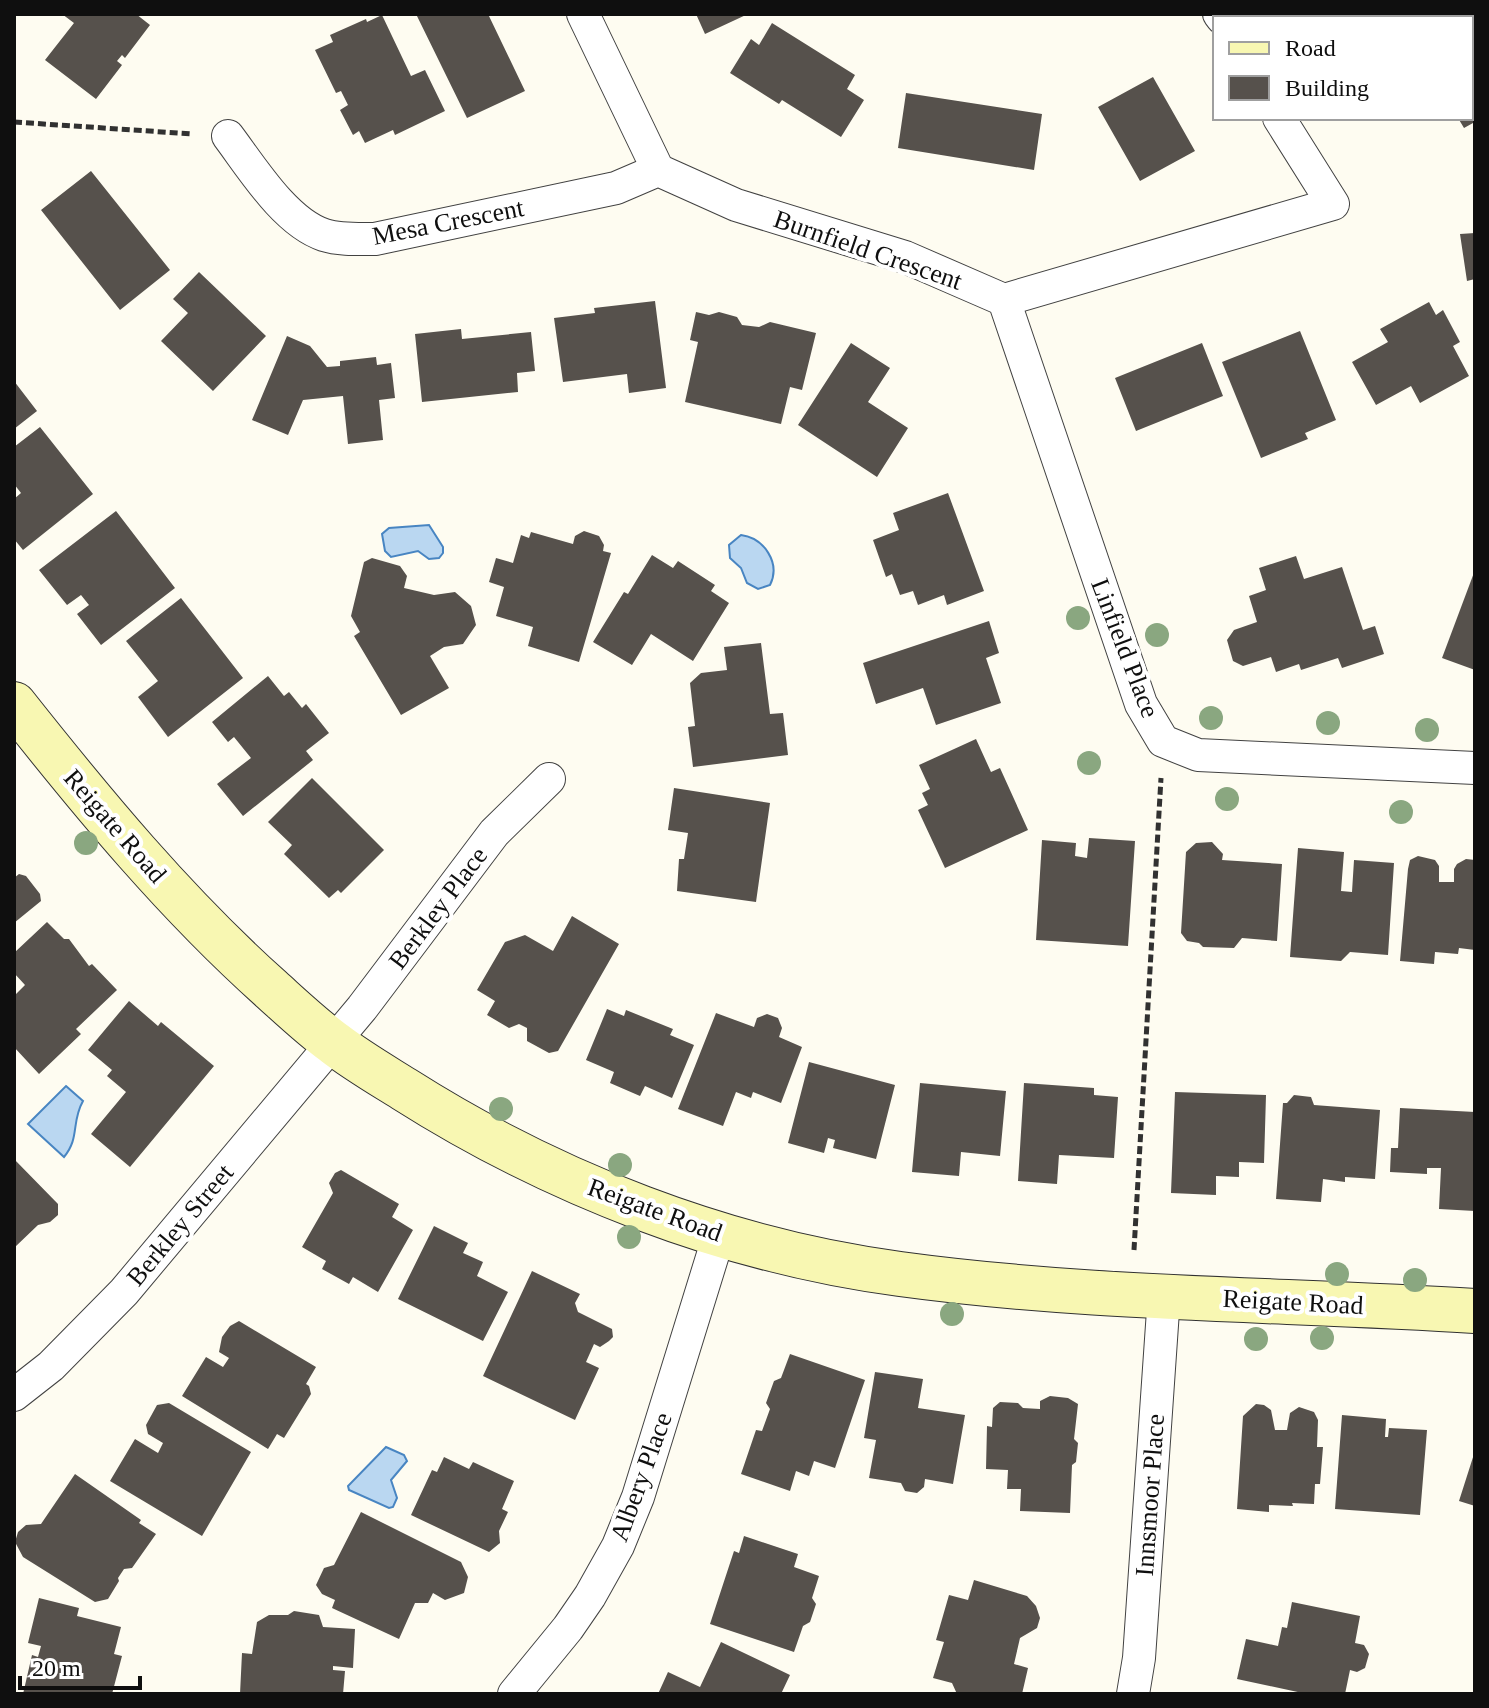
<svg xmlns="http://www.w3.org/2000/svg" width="1489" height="1708" font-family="Georgia,serif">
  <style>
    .water { fill: #bad7f1; stroke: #4885c2; stroke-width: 2 }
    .building { fill: #56514c }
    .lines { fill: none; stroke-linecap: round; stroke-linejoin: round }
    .street-casing { stroke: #424242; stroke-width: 34 }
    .secondary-casing { stroke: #313131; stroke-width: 46 }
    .path { stroke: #313131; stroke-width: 5; stroke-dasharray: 8 4; stroke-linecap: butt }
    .street { stroke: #fff; stroke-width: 32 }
    .secondary { stroke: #f8f7b2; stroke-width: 44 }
    .tree { fill: #8aa780 }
    .labels { text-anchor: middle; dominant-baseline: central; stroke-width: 8; stroke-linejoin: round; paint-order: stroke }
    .street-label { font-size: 26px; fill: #0f0f0f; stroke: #fff }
  </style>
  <rect width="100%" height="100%" fill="#fefcf1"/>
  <path class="water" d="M429,525l14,22v6l-4,5 -10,1 -11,-8 -27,6 -6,-6 -3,-17 7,-6z
    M741,535c23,3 40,28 29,50l-12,4 -11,-6 -6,-15 -11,-10 -1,-13z
    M66,1086l17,15c-12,21 -3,37 -19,56l-36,-33z
    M386,1447l18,8 3,6 -16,19 6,18 -4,9 -4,1 -40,-18 -1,-4z"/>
  <path class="building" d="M62,14h74l14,11 -25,33 -3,-3 -5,6 5,4 -26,34 -51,-39 29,-37z
    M416,14h72l37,77 -58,27z
    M696,14h52l-43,20z
    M1358,14h113l4,11 -4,2v-9h-111z
    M382,15l29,61 14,-6 20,41 -50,24 -2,-5 -28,13 -6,-12 -6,4 -13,-25 8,-5 -7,-14 -5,2 -21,-43 18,-8 -3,-7 36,-16 1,3z
    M772,23l83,52 -8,14 17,11 -23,37 -59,-37 -3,4 -49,-31 21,-34 8,6z
    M1475,70v56l-2,-3 -9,5 -6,-10h13v-46z
    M1153,77l42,74 -55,30 -42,-74z
    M906,93l136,21 -8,56 -136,-22z
    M91,171l79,99 -50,40 -79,-100z
    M1475,233v46l-8,2 -7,-47z
    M199,272l67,64 -53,55 -52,-50 27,-28 -15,-14z
    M655,301l11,87 -37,5 -2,-19 -64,8 -9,-64 41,-5 -1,-5z
    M1429,302l7,13 7,-5 17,32 -7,4 16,30 -49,27 -9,-17 -35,19 -24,-43 36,-20 -8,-13z
    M696,312l13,3 10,-3 18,5 5,8 17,2 11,-5 46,11 -14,57 -12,-3 -9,37 -96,-22 13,-60 -8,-2z
    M461,329l1,10 69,-7 4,39 -18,2 1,19 -96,10 -7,-68z
    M1300,331l36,89 -31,13 3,6 -47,19 -39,-96z
    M287,336l23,10 17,21 13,-1v-5l36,-4 1,8 14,-2 4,35 -16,2 4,40 -35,4 -5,-48 -40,4 -15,35 -36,-15z
    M851,343l39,25 -22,34 40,26 -31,49 -79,-52z
    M1202,343l21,53 -87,35 -21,-53z
    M14,381l23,30 -23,18z
    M40,427l53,67 -70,56 -9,-11v-40l7,-6 -7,-9v-37z
    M948,493l36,98 -37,14 -3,-10 -26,10 -5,-14 -13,4 -8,-21 -6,3 -13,-37 26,-10 -6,-17z
    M116,511l59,77 -74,57 -24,-31 12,-9 -8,-10 -14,10 -28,-35z
    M584,531l15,5 5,9 -1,6 8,2 -32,109 -51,-16 5,-19 -37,-11 8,-29 -15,-5 7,-24 17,5 8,-28 8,3 2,-6 42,12 2,-8z
    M652,555l21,13 5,-7 37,24 -4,6 18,12 -36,58 -42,-27 -19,31 -39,-23 31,-50 4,2z
    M1296,556l8,23 38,-12 21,63 12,-4 9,28 -42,14 -4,-10 -37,12 -2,-6 -23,8 -5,-15 -28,9 -10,-5 -6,-21 7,-10 23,-8 -8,-26 17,-6 -7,-22z
    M372,558l28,8 7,10 -3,12 30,7 21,-3 16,14 5,19 -13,19 -19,3 -14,9 19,32 -48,27 -47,-79 6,-4 -9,-16 13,-54z
    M1475,570v100l-33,-12z
    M181,598l62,80 -75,59 -30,-40 20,-16 -32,-40z
    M989,621l10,32 -13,5 15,45 -65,22 -13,-37 -47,16 -13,-41z
    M761,643l9,71 13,-1 5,42 -95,12 -5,-40 7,-1 -5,-43 11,-10 26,-3 -3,-23z
    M268,676l16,20 5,-4 13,16 4,-4 23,29 -23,18 7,9 -70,56 -26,-32 34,-26 -17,-21 -6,5 -16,-20z
    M976,739l15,33 9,-4 28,62 -83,38 -27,-58 10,-5 -6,-12 8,-4 -11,-24z
    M312,778l72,72 -43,43 -3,-3 -9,8 -45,-44 8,-9 -24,-23z
    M674,788l96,15 -14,99 -79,-11 2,-32h5l4,-26 -20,-3z
    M1089,838l46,3 -7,105 -92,-6 6,-100 34,3 -1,13 12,2z
    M1212,842l11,12 -1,6 60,4 -5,77 -35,-3 -8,10 -31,-1 -4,-4 -12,-2 -6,-8 5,-81 10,-9z
    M1298,848l46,4 -3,39 11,1 2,-32 40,3 -6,92 -38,-3 -9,9 -51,-4z
    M1418,856l17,4 4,6v16h15v-13l3,-5 9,-5 9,1v90l-16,-2 -1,6 -23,-2 -1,12 -34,-3 8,-92 2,-9z
    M19,874l7,2 14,18 1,7 -27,22v-45z
    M572,916l47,28 -61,107 -9,2 -22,-12v-13l-8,-4 -10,4 -22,-13 8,-14 -18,-11 28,-48 20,-7 28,16z
    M47,922l17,17h5l20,27 3,-2 25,26 -41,39 5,5 -42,40 -25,-27v-51l11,-11 -11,-12v-20z
    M129,1001l29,25 3,-4 53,44 -84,101 -39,-33 35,-42 -19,-16 5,-6 -24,-20z
    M607,1009l17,7 2,-6 47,19 -3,6 24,10 -22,53 -27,-12 -5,10 -30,-13 4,-11 -28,-12z
    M716,1013l38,14 3,-9 10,-4 11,4 4,10 -3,9 23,10 -21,56 -28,-11 -2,6 -15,-6 -13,34 -45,-17z
    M809,1062l86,23 -19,74 -43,-11 2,-8 -7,-2 -4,15 -36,-10z
    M920,1083l86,8 -6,65 -39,-4 -2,24 -47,-4z
    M1024,1083l70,5v7l24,2 -4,61 -55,-3 -2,29 -39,-3z
    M1175,1092l91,3 -2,68 -25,-1v15l-23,-1v19l-45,-2z
    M1294,1095l17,2 3,8 66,5 -5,69 -30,-2v5l-22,-3 -2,23 -45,-3 7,-96h4z
    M1400,1108l75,4v99l-36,-2 2,-41h-14v6l-37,-2 1,-24h7z
    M14,1159l44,45v11l-8,7 -12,3 -24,23z
    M341,1170l58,34 -7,13 21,13 -35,62 -25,-15 -4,7 -27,-15 4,-8 -24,-14 31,-54 -4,-10 6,-10z
    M434,1226l34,17 -5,10 20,9 -6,14 31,16 -25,49 -85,-42z
    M532,1271l48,23 -5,9 3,9 34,17 1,8 -4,4 -9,6 -6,-3 -8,18 13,6 -24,52 -92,-44z
    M239,1321l77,46 -10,17 3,2 2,8 -27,44 -7,-4 -9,15 -86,-53 24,-39 17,10 6,-9 -10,-6 3,-15 8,-11z
    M790,1354l75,26 -30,88 -21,-7 -5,15 -13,-5 -6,20 -49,-17 15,-44 6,1 8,-22 -4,-6 8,-22 7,-3z
    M875,1372l48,7 -5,29 47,7 -12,69 -28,-5 -1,8 -7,6 -12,-2 -4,-8 -32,-5 7,-38 -12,-2z
    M1050,1396l18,2 10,6 -4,35 4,4 -2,19 -4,3 -2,48 -50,-2 1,-22h-14l1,-19 -22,-1 1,-43 5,1 1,-19 7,-6 18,1 5,5 17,1v-8z
    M169,1403l82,49 -49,84 -92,-55 25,-42 23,14 5,-10 -15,-9 -2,-9 11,-20z
    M1256,1404l8,1 7,5 4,20h12l3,-17 9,-6 15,5 4,8 -1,27h6l-3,37h-5l-1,20 -22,-1 1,3 -24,-1v7l-32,-3 6,-93z
    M1342,1415l44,4 -1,18h3l1,-9 38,2 -7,85 -85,-6z
    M1474,1454h1v52l-16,-5z
    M444,1457l25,12 4,-7 41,19 -12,28 6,3 -9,19 1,12 -11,9 -78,-37 21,-45 5,2z
    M75,1474l66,46 -2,3 17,11 -24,34 -8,1 -6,9 1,3 -11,18 -13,3 -72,-45 -8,-15 3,-10 8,-7 15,-1z
    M361,1512l100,50 7,15 -4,16 -19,7 -12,-7 -5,10h-13l-16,36 -67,-31 3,-8 -13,-6 -6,-9 8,-17 10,-3z
    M744,1536l54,18 -4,13 25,9 -7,22 4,6 -6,18 -7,4 -9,26 -84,-28 24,-73 5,2z
    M974,1580l53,16 9,10 4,12 -3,10 -17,10 -6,26 14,4 -6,26h-65l-5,-11 -19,-5 11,-36 -8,-2 13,-45 19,5z
    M39,1598l40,10 -2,8 44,11 -7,27 8,2 -10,38h-89l9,-39 6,2 3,-11 -13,-3z
    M1292,1602l68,14 -5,27 9,2 5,9 -4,14 -8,4 -7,-2 -5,24h-38l-70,-15 9,-40 32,7 4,-19 5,1z
    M294,1611l25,4 4,12 32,2 -2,39 -20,-2v4l12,1 -2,23h-103l2,-41 10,1 5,-32 12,-7h19z
    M721,1642l69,33 -9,19h-123l10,-22 32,15z"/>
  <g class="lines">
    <defs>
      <path id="street" d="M583,14l75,156 78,35 169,52 99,43 329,-96 -54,-86
        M1219,14l3,4
        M228,136c24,32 57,86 96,99 16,5 35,4 51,4l241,-51 42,-18
        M1004,300l137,404 22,37 35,14 277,13
        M14,1395l37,-29 73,-74 238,-284 132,-175 55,-54
        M514,1694l54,-66 22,-32 28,-50 20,-49 81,-262
        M1133,1694l6,-36 25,-362"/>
      <path id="secondary" d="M14,704c80,101 161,199 257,285 20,18 41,38 63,54 22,17 46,31 70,46 148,94 322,162 496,185 191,26 384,25 575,37"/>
    </defs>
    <use href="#street" class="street-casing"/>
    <use href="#secondary" class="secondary-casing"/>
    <path class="path" d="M14,122l179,12
      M1134,1250l27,-472"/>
    <use href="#street" class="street"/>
    <use href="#secondary" class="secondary"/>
  </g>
  <g class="tree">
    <circle cx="1078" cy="618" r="12"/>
    <circle cx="1157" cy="635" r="12"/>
    <circle cx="1211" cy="718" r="12"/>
    <circle cx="1328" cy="723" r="12"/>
    <circle cx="1427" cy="730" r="12"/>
    <circle cx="1089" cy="763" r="12"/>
    <circle cx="1227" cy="799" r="12"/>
    <circle cx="1401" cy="812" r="12"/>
    <circle cx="86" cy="843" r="12"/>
    <circle cx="501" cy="1109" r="12"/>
    <circle cx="620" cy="1165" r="12"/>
    <circle cx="629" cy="1237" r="12"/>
    <circle cx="1337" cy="1274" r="12"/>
    <circle cx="1415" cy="1280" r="12"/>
    <circle cx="952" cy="1314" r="12"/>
    <circle cx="1322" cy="1338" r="12"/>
    <circle cx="1256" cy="1339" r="12"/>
  </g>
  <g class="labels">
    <g class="street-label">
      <text transform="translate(448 222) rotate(-11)">Mesa Crescent</text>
      <text transform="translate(868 250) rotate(19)">Burnfield Crescent</text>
      <text transform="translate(1125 648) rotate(69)">Linfield Place</text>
      <text transform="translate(115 826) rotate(49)">Reigate Road</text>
      <text transform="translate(438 908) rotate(-53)">Berkley Place</text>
      <text transform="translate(655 1210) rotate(20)">Reigate Road</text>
      <text transform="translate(180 1225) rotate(-50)">Berkley Street</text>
      <text transform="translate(1293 1302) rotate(3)">Reigate Road</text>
      <text transform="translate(641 1477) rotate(-70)">Albery Place</text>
      <text transform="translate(1150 1495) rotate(-86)">Innsmoor Place</text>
    </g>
  </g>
  <rect width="1489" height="1708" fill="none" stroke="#0f0f0f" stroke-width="32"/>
  <rect x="1213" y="16" width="260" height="104" fill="#ffffff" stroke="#9f9f9f" stroke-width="2"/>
  <rect x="1229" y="42" width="40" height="12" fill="#f8f7b2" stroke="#9f9f9f" stroke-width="2"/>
  <text x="1285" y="56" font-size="24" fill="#0f0f0f">Road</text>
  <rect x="1229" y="76" width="40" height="24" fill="#56514c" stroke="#9f9f9f" stroke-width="2"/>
  <text x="1285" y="96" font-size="24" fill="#0f0f0f">Building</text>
  <path d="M20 1676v12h120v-12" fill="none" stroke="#0f0f0f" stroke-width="4"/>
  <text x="32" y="1676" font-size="24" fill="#0f0f0f" stroke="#ffffff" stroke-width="6" paint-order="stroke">20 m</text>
</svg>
